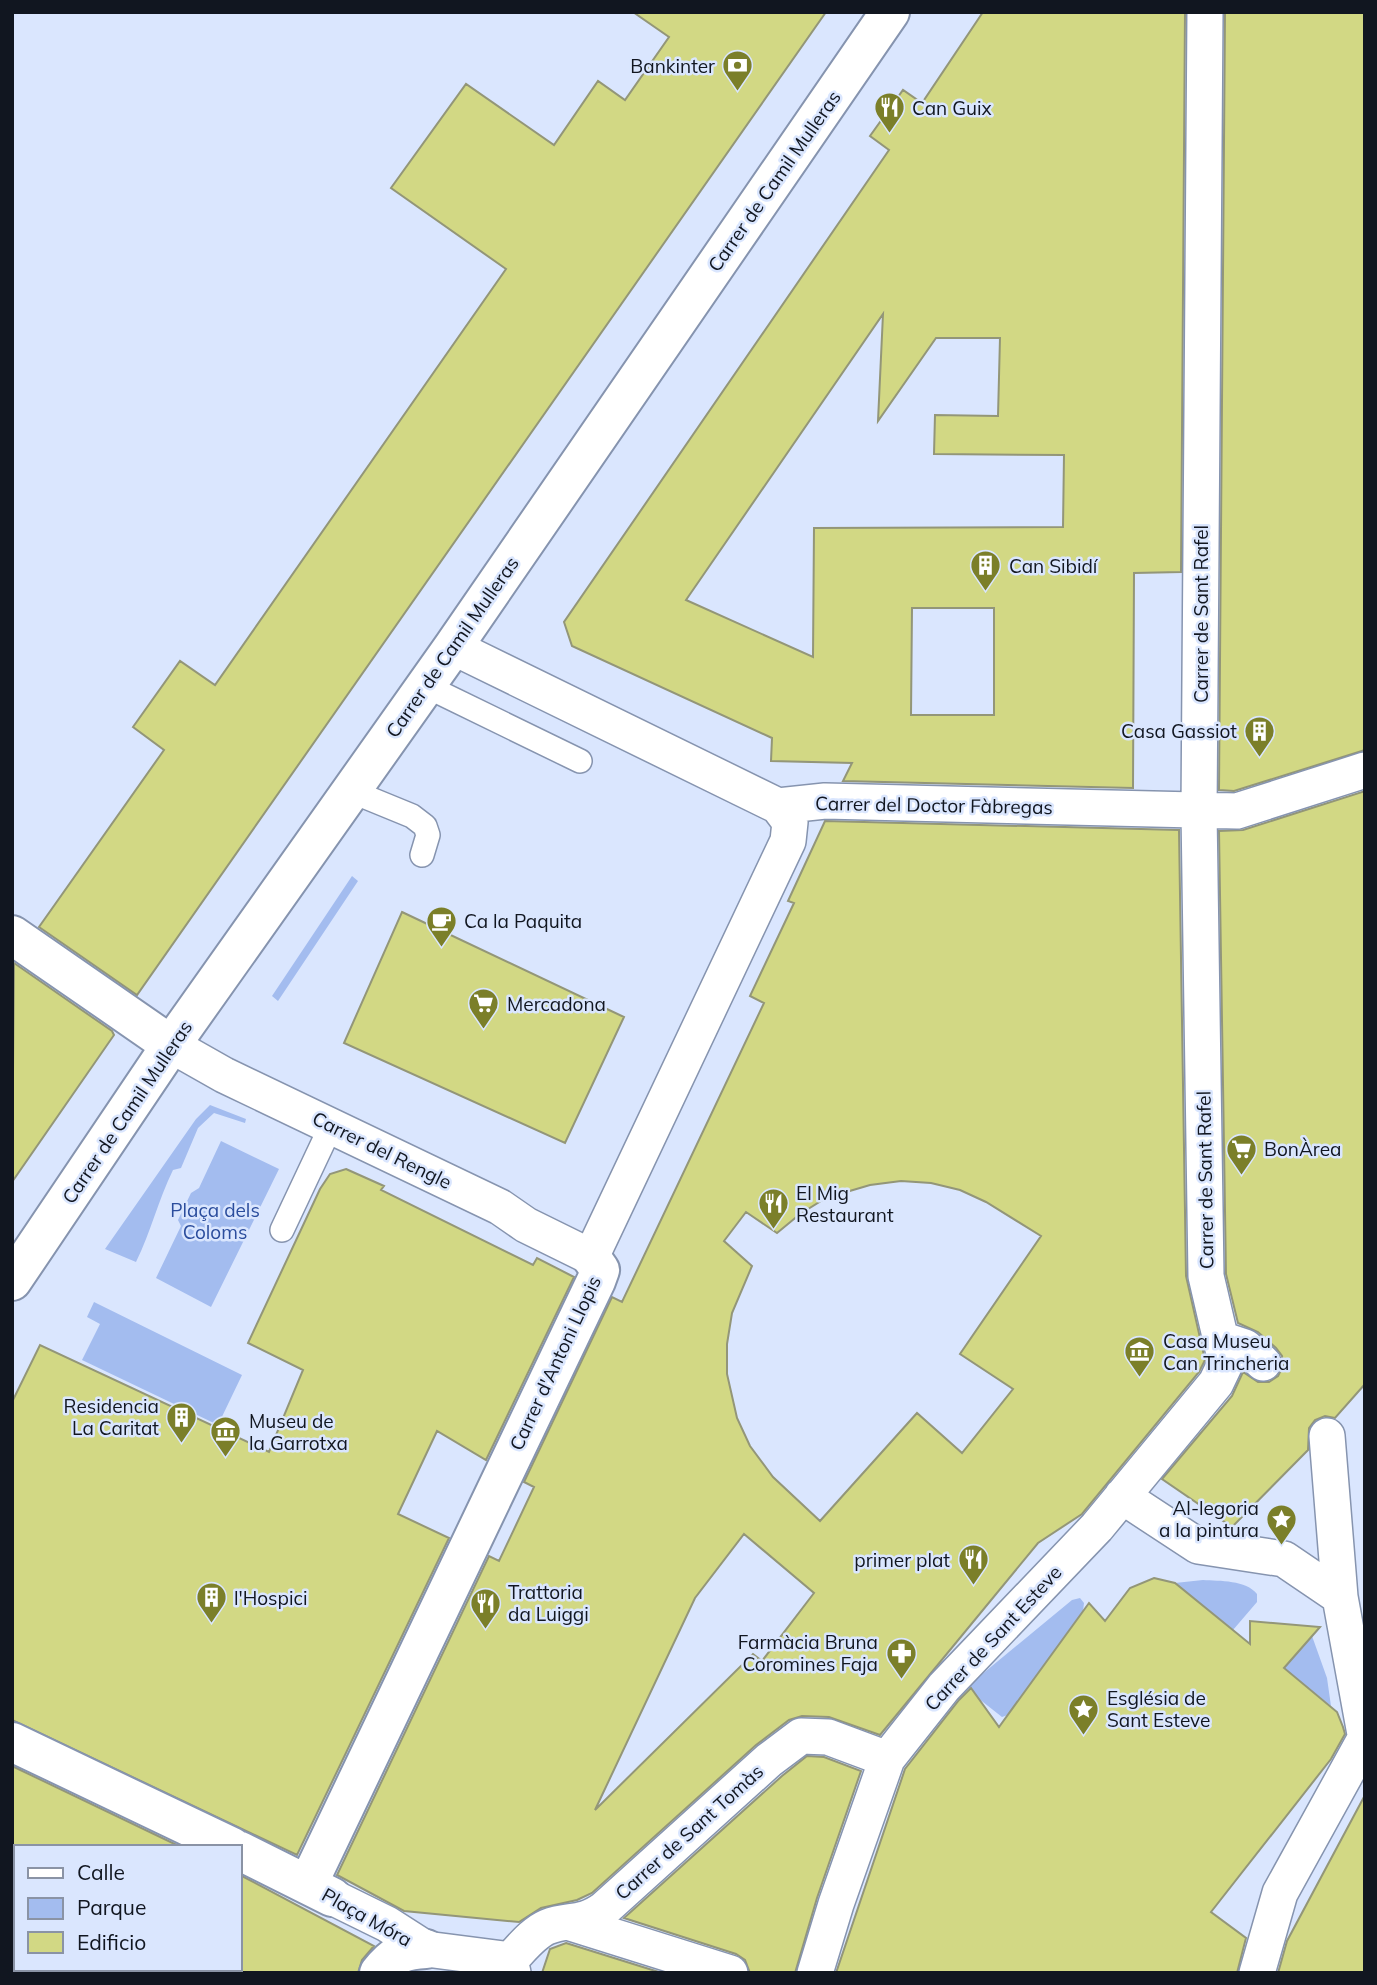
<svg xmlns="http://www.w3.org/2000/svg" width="1377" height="1985" font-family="Mulish,sans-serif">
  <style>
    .green { fill: #a3bcef }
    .building { fill: #d2d884; stroke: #939678; stroke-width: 2; fill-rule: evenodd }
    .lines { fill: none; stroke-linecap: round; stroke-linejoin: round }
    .service-casing { stroke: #8694af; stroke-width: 26 }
    .pedestrian-casing { stroke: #8694af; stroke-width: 38 }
    .minor-casing { stroke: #8694af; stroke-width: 42 }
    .secondary-casing { stroke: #8694af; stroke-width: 42 }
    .service { stroke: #fff; stroke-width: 23 }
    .pedestrian { stroke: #fff; stroke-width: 35 }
    .minor { stroke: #fff; stroke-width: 38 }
    .secondary { stroke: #fff; stroke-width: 38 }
    .labels { text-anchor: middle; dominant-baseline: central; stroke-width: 5; stroke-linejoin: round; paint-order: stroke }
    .poi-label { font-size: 19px; fill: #111620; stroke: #dae6fe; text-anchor: start }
    .street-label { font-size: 19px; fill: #111620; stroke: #dae6fe }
    .park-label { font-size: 19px; fill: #2b4d9d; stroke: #dae6fe }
  </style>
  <rect width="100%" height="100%" fill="#dae6fe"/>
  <path class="green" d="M352,876l6,5 -80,120 -6,-5z
    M210,1105l36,14 -1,4 -31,-10 -16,15 -17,40 -8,2c-15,31 -22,61 -37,92l-31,-13 91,-130z
    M221,1141l58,28 -68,138 -55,-29 25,-52 -3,-6 13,-27 8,-5z
    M94,1302l148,73 -24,50 -136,-65 18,-36 -13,-7z
    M1203,1580c17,1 43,0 54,14v8l-24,28 -58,-47z
    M1080,1598l4,5 -1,8 -75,104 -6,2 -33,-26v-6l103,-85z
    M1312,1636l15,42 4,28 -59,-47z"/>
  <path class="building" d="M633,12h193l-689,983 -98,-68 125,-177 -31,-23 47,-66 35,24 291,-416 -115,-81 75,-104 88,61 44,-64 27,19 44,-63z
    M983,12h202l-4,560 -47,1 -1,215 -290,-7 9,-18 -81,-2 1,-23 -200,-92 -8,-24 325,-472 -19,-14 33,-46 19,13zM883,314l-5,107 58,-83h64l-2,78 -63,-1 -1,39 130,1 -1,72 -249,1 -1,129 -127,-57zM912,608h82v107h-83z
    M1225,12h140v738l-131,41 -15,-1z
    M1365,791v593l-30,34 -10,-2 -10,4 -6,8 -1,22 -76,77 -70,-48 70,-83 11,-24 15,10h11l9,-6 5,-10 -1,-10 -6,-8 -18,-16 -20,-9 -12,-49 -7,-443 24,-1z
    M825,821l354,9 7,446 19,84 -6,12 -117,142 -44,29 -158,192 -51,-18 -27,-1 -13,4 -33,25 -164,148 -15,7 -36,8 -22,14 -115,-11 -67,-36 152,-319 10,5 35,-74 -10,-5 88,-185 10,5 142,-299 -14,-7 44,-93 -6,-2zM901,1181l30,2 29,7 26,12 55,34 -81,118 53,35 -51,64 -45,-40 -97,108 -47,-44 -23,-31 -13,-28 -10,-44v-30l5,-31 20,-47 -28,-25 22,-29 31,21 23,-19 26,-16 44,-13zM744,1534l70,59 -52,68 -9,-7 -158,156 100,-212z
    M402,912l222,105 -59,126 -221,-100z
    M14,963l98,68 2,4 -102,147z
    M346,1169l38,17 -3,4 152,75 4,-7 37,19 -88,183 -49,-29 -39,83 51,24 -152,317 -285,-135v-318l28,-57 229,107 34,-82 -55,-27 72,-154 10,-15z
    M1154,1578l21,5 75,61v-23l70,6 -36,41 53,44 6,15 2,7 -14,25 -120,153 35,26 -9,35h-401l69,-204 54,-69 12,-12 28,39 90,-124 16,18 25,-33z
    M807,1756l17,1 37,14 -44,127 -22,75h-45l-5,-13 -9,-6 -112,-36 158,-142z
    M12,1766l169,81h-169z
    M1365,1795v178h-87l9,-32z
    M240,1875l134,71 -12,14 -4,13h-118z
    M566,1943l96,30h-120l8,-24z"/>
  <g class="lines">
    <defs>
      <path id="service" d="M426,686l154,75
        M351,791l61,25 13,10 3,9 -6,20
        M282,1230l49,-104"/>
      <path id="pedestrian" d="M453,647l325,159 47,-5 412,10 128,-41
        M171,1045l53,30 276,132 26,18 65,32 197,-416 2,-19 -12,-16
        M1221,1339l24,8 18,16
        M1327,1436l13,161 25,137
        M1122,1496l76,50 86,13 56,38
        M332,1897l55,27 39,25 84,11
        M571,1923l159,50
        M513,1973l-3,-13c11,-11 23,-27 37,-33 23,-9 33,-1 57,-18l165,-149 32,-24 27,1 59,22
        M815,1973l21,-69 51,-145 57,-72 153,-160 119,-144 10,-21 -20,-86 -7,-464 6,-800
        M1257,1973l23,-80 85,-154"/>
      <path id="minor" d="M12,935l159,110
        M12,1742l220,105
        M240,1851l92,46
        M308,1884l288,-603 4,-11 -9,-13
        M379,1973c14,-18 23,-23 47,-24"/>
      <path id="secondary" d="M12,1281l159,-236 282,-398 437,-635"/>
    </defs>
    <use href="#service" class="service-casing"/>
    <use href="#pedestrian" class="pedestrian-casing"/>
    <use href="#minor" class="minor-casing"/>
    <use href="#secondary" class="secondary-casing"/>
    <use href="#service" class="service"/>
    <use href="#pedestrian" class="pedestrian"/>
    <use href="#minor" class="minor"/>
    <use href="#secondary" class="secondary"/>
  </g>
  <defs>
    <symbol id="bank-pin" viewBox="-11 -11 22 30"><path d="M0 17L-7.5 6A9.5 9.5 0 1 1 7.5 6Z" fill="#7b7f29" stroke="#dae6fe"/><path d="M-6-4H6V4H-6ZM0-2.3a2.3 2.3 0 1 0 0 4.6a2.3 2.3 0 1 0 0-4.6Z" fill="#fff"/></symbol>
    <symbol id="restaurant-pin" viewBox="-11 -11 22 30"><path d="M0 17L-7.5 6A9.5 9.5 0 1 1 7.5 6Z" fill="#7b7f29" stroke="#dae6fe"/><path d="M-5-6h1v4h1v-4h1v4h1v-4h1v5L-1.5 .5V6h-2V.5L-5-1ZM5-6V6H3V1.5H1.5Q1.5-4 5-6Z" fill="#fff"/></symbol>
    <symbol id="building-pin" viewBox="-11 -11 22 30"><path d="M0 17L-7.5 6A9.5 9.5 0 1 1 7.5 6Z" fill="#7b7f29" stroke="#dae6fe"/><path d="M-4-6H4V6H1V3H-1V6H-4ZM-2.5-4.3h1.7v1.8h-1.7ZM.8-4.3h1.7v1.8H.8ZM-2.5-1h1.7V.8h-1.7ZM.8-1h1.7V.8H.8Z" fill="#fff"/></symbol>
    <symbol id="cafe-pin" viewBox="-11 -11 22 30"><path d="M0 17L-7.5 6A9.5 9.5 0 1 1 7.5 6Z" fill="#7b7f29" stroke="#dae6fe"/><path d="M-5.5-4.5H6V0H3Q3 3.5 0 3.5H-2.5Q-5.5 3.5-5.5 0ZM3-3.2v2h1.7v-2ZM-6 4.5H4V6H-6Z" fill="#fff"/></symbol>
    <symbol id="supermarket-pin" viewBox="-11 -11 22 30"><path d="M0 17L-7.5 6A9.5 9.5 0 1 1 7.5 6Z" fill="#7b7f29" stroke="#dae6fe"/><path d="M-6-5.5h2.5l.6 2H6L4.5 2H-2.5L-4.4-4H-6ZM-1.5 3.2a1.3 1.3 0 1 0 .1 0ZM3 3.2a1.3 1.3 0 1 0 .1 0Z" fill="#fff"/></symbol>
    <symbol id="museum-pin" viewBox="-11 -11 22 30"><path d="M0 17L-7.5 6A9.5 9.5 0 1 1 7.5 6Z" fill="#7b7f29" stroke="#dae6fe"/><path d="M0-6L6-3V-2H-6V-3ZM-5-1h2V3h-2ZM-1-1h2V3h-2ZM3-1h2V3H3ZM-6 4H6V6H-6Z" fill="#fff"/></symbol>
    <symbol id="sight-pin" viewBox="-11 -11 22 30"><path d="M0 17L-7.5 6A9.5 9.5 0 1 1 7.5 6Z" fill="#7b7f29" stroke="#dae6fe"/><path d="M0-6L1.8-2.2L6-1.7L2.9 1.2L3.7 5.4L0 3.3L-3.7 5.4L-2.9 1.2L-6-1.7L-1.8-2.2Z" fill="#fff"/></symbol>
    <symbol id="pharmacy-pin" viewBox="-11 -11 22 30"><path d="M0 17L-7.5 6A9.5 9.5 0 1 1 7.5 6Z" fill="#7b7f29" stroke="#dae6fe"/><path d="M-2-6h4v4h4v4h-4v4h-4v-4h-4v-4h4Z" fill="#fff"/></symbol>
  </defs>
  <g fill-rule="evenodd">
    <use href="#bank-pin" x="720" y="48" width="35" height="47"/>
    <use href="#restaurant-pin" x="872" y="90" width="35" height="47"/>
    <use href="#building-pin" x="968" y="548" width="35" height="47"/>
    <use href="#building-pin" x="1242" y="714" width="35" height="47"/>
    <use href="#cafe-pin" x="424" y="904" width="35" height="47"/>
    <use href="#supermarket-pin" x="466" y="986" width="35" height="47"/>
    <use href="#supermarket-pin" x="1224" y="1132" width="35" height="47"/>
    <use href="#restaurant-pin" x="756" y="1186" width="35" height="47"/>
    <use href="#museum-pin" x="1122" y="1334" width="35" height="47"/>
    <use href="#building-pin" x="164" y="1400" width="35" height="47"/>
    <use href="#museum-pin" x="208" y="1414" width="35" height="47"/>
    <use href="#sight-pin" x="1264" y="1502" width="35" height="47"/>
    <use href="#restaurant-pin" x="956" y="1542" width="35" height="47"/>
    <use href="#building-pin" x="194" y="1580" width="35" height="47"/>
    <use href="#restaurant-pin" x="468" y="1586" width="35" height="47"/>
    <use href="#pharmacy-pin" x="884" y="1636" width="35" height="47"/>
    <use href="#sight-pin" x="1066" y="1692" width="35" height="47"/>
  </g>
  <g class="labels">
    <g class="poi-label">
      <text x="715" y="66" text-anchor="end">Bankinter</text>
      <text x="912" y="108">Can Guix</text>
      <text x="1009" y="566">Can Sibidí</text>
      <text x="1237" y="731" text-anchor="end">Casa Gassiot</text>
      <text x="464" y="921">Ca la Paquita</text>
      <text x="507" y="1004">Mercadona</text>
      <text x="1264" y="1149">BonÀrea</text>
      <text x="796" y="1193">El Mig<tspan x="796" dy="22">Restaurant</tspan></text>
      <text x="1163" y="1341">Casa Museu<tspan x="1163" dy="22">Can Trincheria</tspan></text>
      <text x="159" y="1406" text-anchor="end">Residencia<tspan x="159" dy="22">La Caritat</tspan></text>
      <text x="249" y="1421">Museu de<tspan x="249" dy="22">la Garrotxa</tspan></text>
      <text x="1259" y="1508" text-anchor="end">Al-legoria<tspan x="1259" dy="22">a la pintura</tspan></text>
      <text x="950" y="1560" text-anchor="end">primer plat</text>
      <text x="508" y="1592">Trattoria<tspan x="508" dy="22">da Luiggi</tspan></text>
      <text x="234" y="1598">l'Hospici</text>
      <text x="878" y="1642" text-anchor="end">Farmàcia Bruna<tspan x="878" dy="22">Coromines Faja</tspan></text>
      <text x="1107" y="1698">Església de<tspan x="1107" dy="22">Sant Esteve</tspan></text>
    </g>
    <g class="street-label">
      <text transform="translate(774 181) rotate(-55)">Carrer de Camil Mulleras</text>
      <text transform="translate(1201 614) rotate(-90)">Carrer de Sant Rafel</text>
      <text transform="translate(452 647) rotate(-55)">Carrer de Camil Mulleras</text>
      <text transform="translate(934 805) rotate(1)">Carrer del Doctor Fàbregas</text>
      <text transform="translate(127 1112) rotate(-56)">Carrer de Camil Mulleras</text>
      <text transform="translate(382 1150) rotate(26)">Carrer del Rengle</text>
      <text transform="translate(1205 1180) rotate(-91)">Carrer de Sant Rafel</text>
      <text transform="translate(555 1363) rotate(-65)">Carrer d'Antoni Llopis</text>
      <text transform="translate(993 1638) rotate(-47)">Carrer de Sant Esteve</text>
      <text transform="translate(689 1832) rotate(-42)">Carrer de Sant Tomàs</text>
      <text transform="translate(367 1917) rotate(29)">Plaça Móra</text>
    </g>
    <g class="park-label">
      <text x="215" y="1210">Plaça dels<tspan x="215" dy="22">Coloms</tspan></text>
    </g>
  </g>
  <rect width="1377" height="1985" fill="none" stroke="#111620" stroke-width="28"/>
  <rect x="14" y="1845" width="228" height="126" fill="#dae6fe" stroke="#8a93a5" stroke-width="2"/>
  <rect x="28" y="1868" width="35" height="10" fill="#ffffff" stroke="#8a93a5" stroke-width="2"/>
  <text x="77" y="1880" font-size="21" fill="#111620">Calle</text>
  <rect x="28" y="1898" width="35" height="21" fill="#a3bcef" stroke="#8a93a5" stroke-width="2"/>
  <text x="77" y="1915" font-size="21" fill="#111620">Parque</text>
  <rect x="28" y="1932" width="35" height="21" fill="#d2d884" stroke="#8a93a5" stroke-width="2"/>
  <text x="77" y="1950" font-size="21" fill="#111620">Edificio</text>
</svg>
